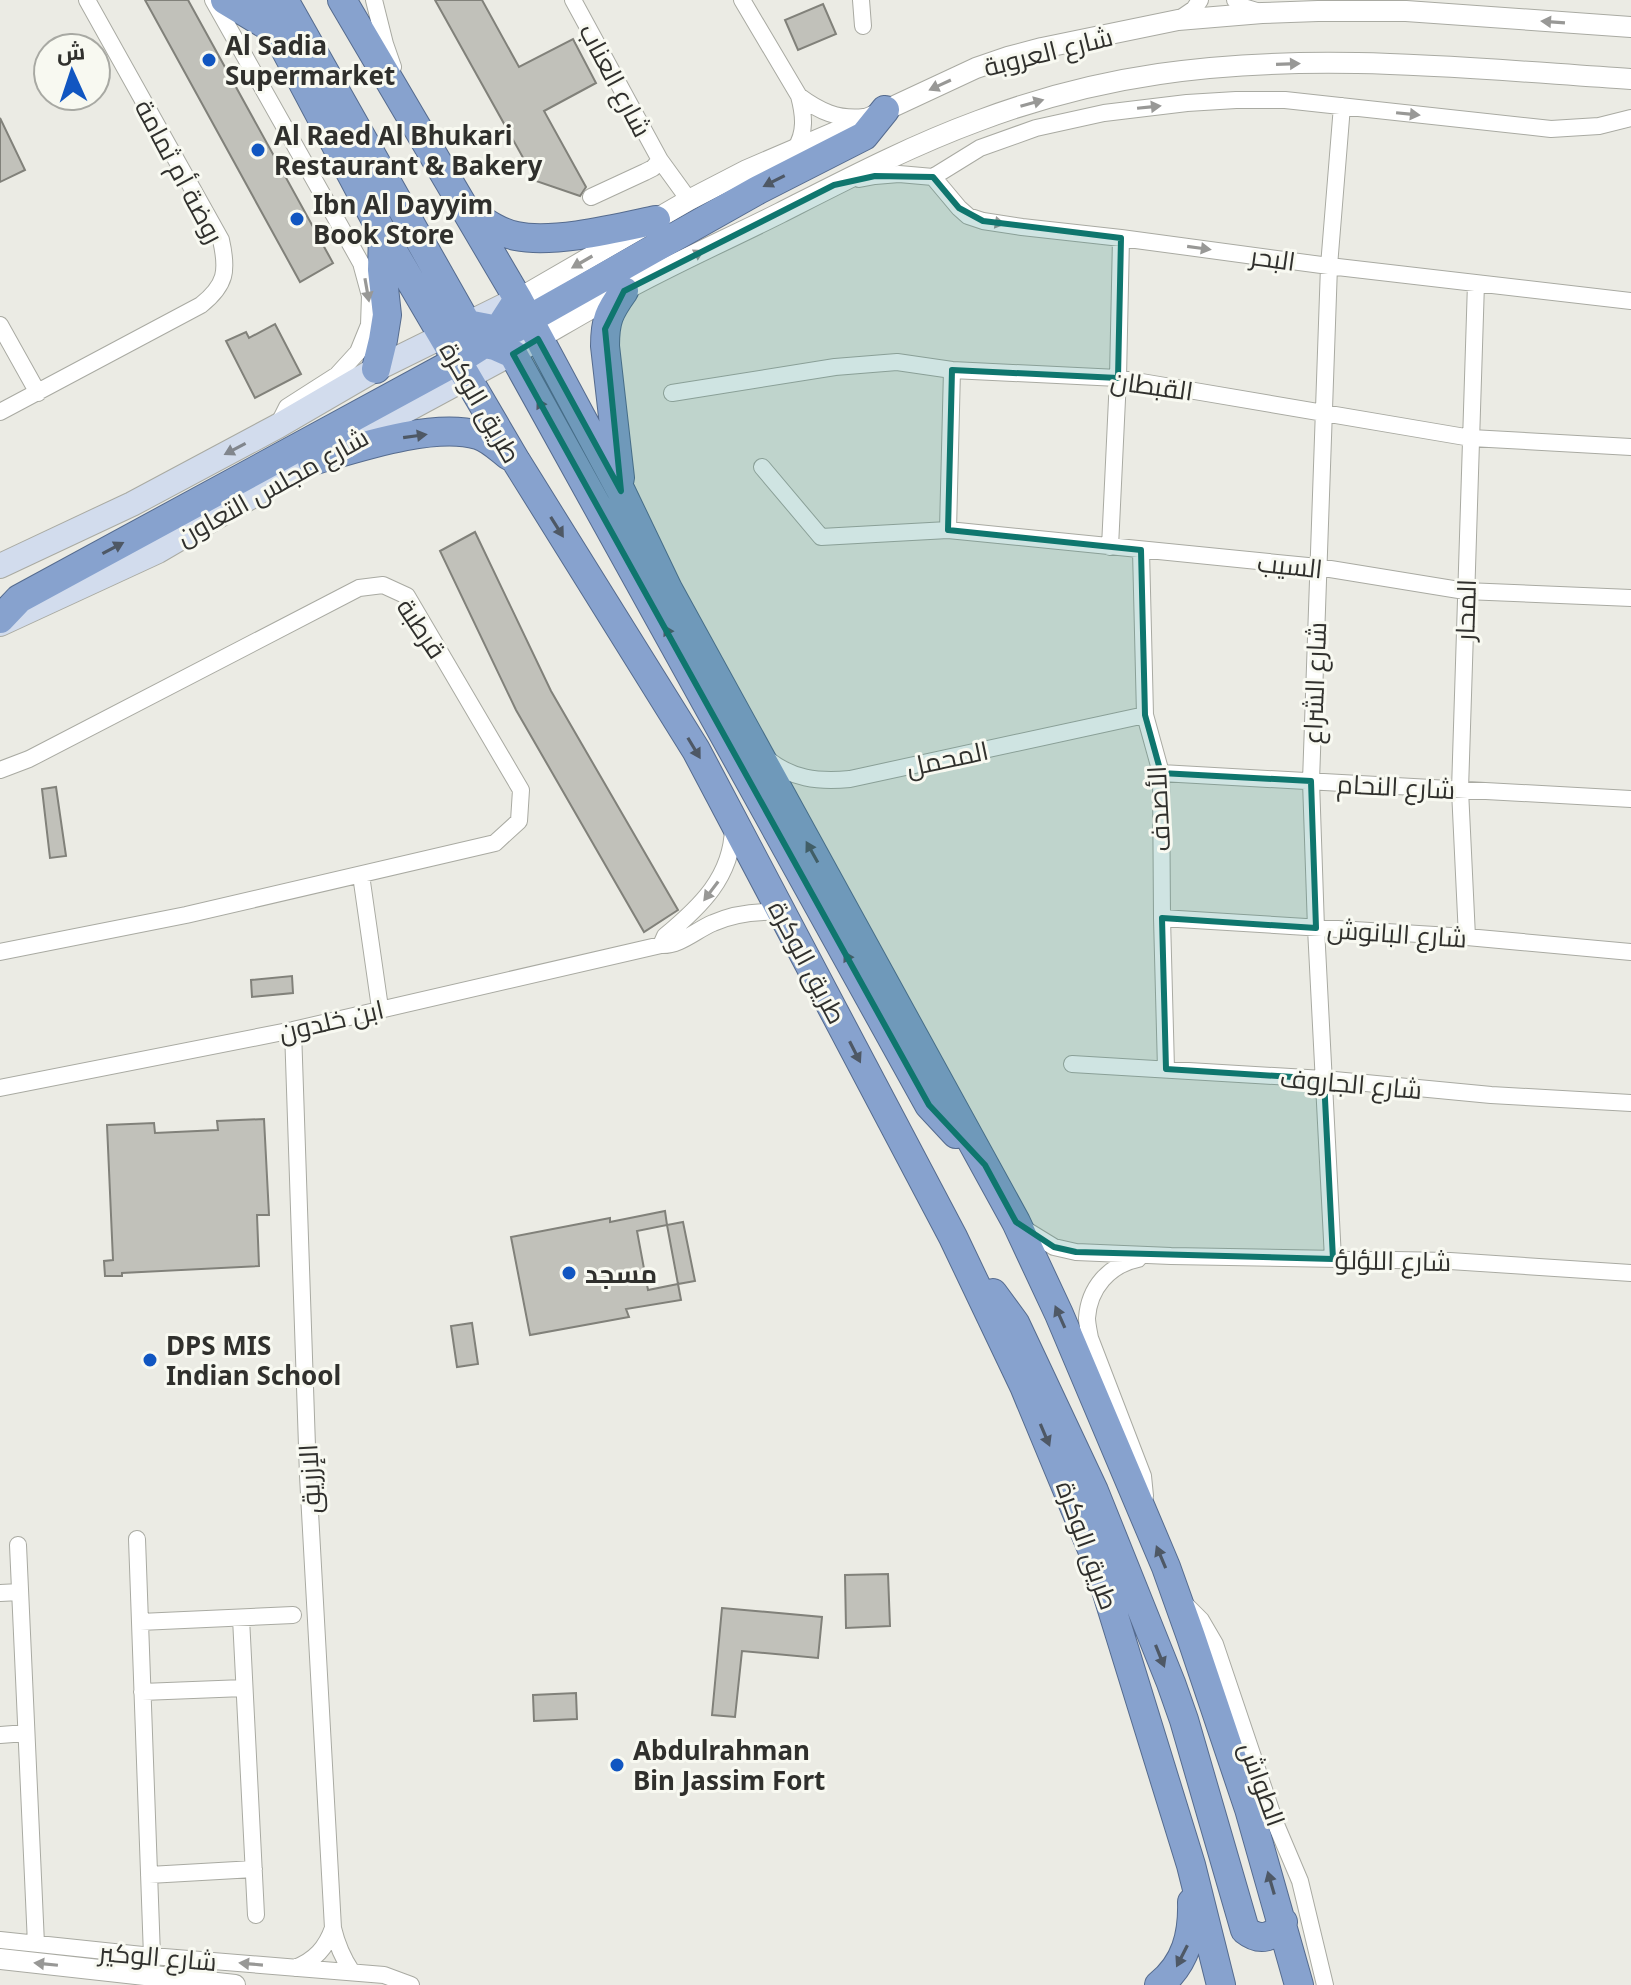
<svg xmlns="http://www.w3.org/2000/svg" width="1631" height="1985" font-family="'Noto Sans',Cairo,sans-serif">
  <style>
    .building { fill: #c1c1ba; stroke: #81817a; stroke-width: 2 }
    .lines { fill: none; stroke-linecap: round; stroke-linejoin: round }
    .minor-casing { stroke: #a9aaa2; stroke-width: 18 }
    .tertiary-casing { stroke: #a9aaa2; stroke-width: 22 }
    .secondary-casing { stroke: #a9aaa2; stroke-width: 26 }
    .trunk-casing { stroke: #556b8e; stroke-width: 30 }
    .minor { stroke: #fff; stroke-width: 16 }
    .tertiary { stroke: #fff; stroke-width: 20 }
    .secondary { stroke: #d2dced; stroke-width: 24 }
    .trunk { stroke: #87a2ce; stroke-width: 28 }
    .oneway { fill: #989896 }
    .oneway2 { fill: #4e5865 }
    .oneway3 { fill: #81868d }
    .marked { fill: #0f766e; fill-opacity: 0.2; stroke: #0f766e; stroke-width: 6; stroke-linejoin: round }
    .poi-dot { fill: #1156c1; stroke: #f8f9f1; stroke-width: 3 }
    .labels { text-anchor: middle; dominant-baseline: central; stroke-width: 6; stroke-linejoin: round; paint-order: stroke }
    .poi-label { font-size: 26px; font-weight: bold; fill: #30302d; stroke: #f8f9f1; text-anchor: start }
    .street-label { font-size: 26px; fill: #30302d; stroke: #f8f9f1 }
  </style>
  <rect width="100%" height="100%" fill="#ebebe4"/>
  <path class="building" d="M145,0h43l145,263 -33,19z
    M435,0h47l37,67 54,-28 23,44 -52,28 42,76 -6,9 -44,-15z
    M823,4l13,30 -38,16 -13,-30z
    M0,118l25,52 -25,12z
    M275,324l26,50 -46,24 -29,-57 20,-9 3,6z
    M475,532l76,159 127,219 -34,22 -128,-222 -76,-159z
    M56,787l10,69 -16,2 -8,-69z
    M292,976l1,17 -41,4 -1,-17z
    M264,1119l5,96h-12l2,51 -137,7v3h-17l-1,-15 9,-1 -6,-135 47,-2 1,10 63,-3 -1,-9z
    M665,1211l2,14 -30,6 11,59 30,-6 3,16 -55,9 3,8 -99,18 -19,-98 99,-19v4z
    M683,1222l12,59 -17,3 -11,-59z
    M472,1323l6,41 -21,3 -6,-41z
    M888,1574l2,52 -44,2 -1,-53z
    M722,1608l100,9 -4,41 -76,-7 -7,66 -23,-2z
    M576,1693l1,26 -43,2 -1,-26z"/>
  <g class="lines">
    <defs>
      <path id="minor" d="M213,0l148,263 9,33 -1,29 -11,27 -21,23 -50,32 -8,16
        M374,0l11,44 8,23
        M573,0l87,160 29,40
        M742,0l57,96c5,19 7,37 -4,53
        M861,0l2,26
        M1235,0l5,6 20,6
        M1178,20l16,-11 6,-9
        M799,96c20,15 39,24 65,21
        M933,177l26,31 9,8 15,5 39,6 99,11 208,28 302,35
        M859,179l16,-3 24,-2 34,3 47,-29 56,-20 68,-15 83,-10 49,-3h49l266,29 48,-3 32,-8
        M591,197l54,-25 8,-4 7,-8
        M0,325l38,68
        M672,393l163,-26 62,-5 55,8 166,8 353,60 160,9
        M0,412l201,-107c25,-20 27,-34 20,-65l-134,-240
        M762,467l59,70 127,-7 370,37 147,24 166,7
        M948,530l4,-160
        M1110,547l8,-169 3,-140
        M1141,550l4,165 16,58 1,145 4,151
        M766,758c25,21 52,24 84,21l295,-64
        M0,770l29,-11 330,-171 24,-3 24,11 114,194 -2,31 -24,22 -309,72 -186,37
        M1161,773l470,26
        M361,875l19,133
        M1162,918l305,19 164,15
        M1467,937l-7,-147 16,-507
        M661,945l4,-9c35,-29 67,-59 68,-108
        M293,1030l15,446 25,452c4,17 9,29 19,44
        M1072,1064l252,15 167,16 140,8
        M0,1088l293,-58 368,-85c19,1 35,-15 52,-22 22,-10 46,-12 69,-11
        M1023,1228l31,19 22,5 95,4 279,5 181,12
        M1138,1259c-29,6 -49,29 -51,59 0,6 2,14 3,20l53,138 2,20
        M1333,1259l-17,-331 -5,-147 18,-515 13,-160
        M137,1539l15,417
        M18,1545l18,399
        M0,1593l20,-1
        M1184,1603l17,17 14,24 60,178 25,59 25,104
        M241,1618l15,297
        M140,1622l153,-7
        M142,1692l102,-4
        M0,1735l26,-2
        M149,1875l105,-6
        M0,1940l152,16 232,19 27,10
        M295,1968c20,-8 31,-20 38,-40"/>
      <path id="tertiary" d="M518,299l171,-99 58,-30 126,-54 103,-48 32,-11 34,-9 136,-28 84,-7 56,-2h88l225,16
        M538,339c28,-16 56,-33 85,-48 51,-28 105,-52 157,-78 65,-33 130,-67 198,-92 58,-22 119,-38 181,-47 156,-23 316,-5 472,5
        M0,1959l235,26"/>
      <path id="secondary" d="M0,566l132,-62 146,-78 98,-57 142,-70
        M0,624l158,-73 154,-90 226,-122"/>
      <path id="trunk" d="M225,0l48,29
        M259,0l124,234 133,227 180,289 257,487 71,149 74,178 93,301 30,120
        M284,0l183,324 31,6
        M342,0l176,299 103,192 47,98 348,633 43,92 107,253 25,70 58,172 50,176
        M467,210c15,10 30,22 49,26 38,8 102,-8 140,-16
        M516,328l13,-9 229,-129 106,-54 21,-26
        M443,336l52,10 18,8 416,751 27,29
        M376,369l7,-29 4,-25 -5,-45 1,-35
        M312,461c45,-13 121,-39 166,-26 11,3 22,14 31,21
        M620,478l-15,-132c0,-26 4,-34 19,-55
        M0,619l19,-20 438,-238 27,-17 14,-14 20,-31
        M993,1293l22,30 79,168 77,192 13,37 61,210c15,12 29,8 38,-8
        M1159,1985c27,-21 34,-51 33,-83"/>
    </defs>
    <use href="#minor" class="minor-casing"/>
    <use href="#tertiary" class="tertiary-casing"/>
    <use href="#secondary" class="secondary-casing"/>
    <use href="#trunk" class="trunk-casing"/>
    <use href="#minor" class="minor"/>
    <use href="#tertiary" class="tertiary"/>
    <use href="#secondary" class="secondary"/>
    <use href="#trunk" class="trunk"/>
  </g>
  <defs><path id="oneway-solid" d="M-6-.8H1V-3.2L6.5 0L1 3.2V.8H-6Z" transform="scale(2)"/></defs>
  <g class="oneway">
    <use href="#oneway-solid" transform="translate(1553 22) rotate(-176)"/>
    <use href="#oneway-solid" transform="translate(1288 64) rotate(-2)"/>
    <use href="#oneway-solid" transform="translate(940 85) rotate(155)"/>
    <use href="#oneway-solid" transform="translate(1032 103) rotate(-16)"/>
    <use href="#oneway-solid" transform="translate(1149 107) rotate(-6)"/>
    <use href="#oneway-solid" transform="translate(1408 114) rotate(6)"/>
    <use href="#oneway-solid" transform="translate(993 222) rotate(10)"/>
    <use href="#oneway-solid" transform="translate(1199 248) rotate(8)"/>
    <use href="#oneway-solid" transform="translate(693 256) rotate(-27)"/>
    <use href="#oneway-solid" transform="translate(582 262) rotate(150)"/>
    <use href="#oneway-solid" transform="translate(367 290) rotate(80)"/>
    <use href="#oneway-solid" transform="translate(711 891) rotate(127)"/>
    <use href="#oneway-solid" transform="translate(46 1964) rotate(-174)"/>
    <use href="#oneway-solid" transform="translate(251 1964) rotate(-175)"/>
  </g>
  <g class="oneway2">
    <use href="#oneway-solid" transform="translate(774 181) rotate(153)"/>
    <use href="#oneway-solid" transform="translate(543 409) rotate(-119)"/>
    <use href="#oneway-solid" transform="translate(415 436) rotate(-8)"/>
    <use href="#oneway-solid" transform="translate(557 527) rotate(58)"/>
    <use href="#oneway-solid" transform="translate(113 548) rotate(-28)"/>
    <use href="#oneway-solid" transform="translate(670 636) rotate(-119)"/>
    <use href="#oneway-solid" transform="translate(694 748) rotate(59)"/>
    <use href="#oneway-solid" transform="translate(812 852) rotate(-119)"/>
    <use href="#oneway-solid" transform="translate(850 962) rotate(-119)"/>
    <use href="#oneway-solid" transform="translate(855 1052) rotate(63)"/>
    <use href="#oneway-solid" transform="translate(1060 1317) rotate(-114)"/>
    <use href="#oneway-solid" transform="translate(1045 1435) rotate(67)"/>
    <use href="#oneway-solid" transform="translate(1161 1557) rotate(-113)"/>
    <use href="#oneway-solid" transform="translate(1160 1656) rotate(68)"/>
    <use href="#oneway-solid" transform="translate(1271 1883) rotate(-106)"/>
    <use href="#oneway-solid" transform="translate(1182 1956) rotate(117)"/>
  </g>
  <use class="oneway3" href="#oneway-solid" transform="translate(235 449) rotate(152)"/>
  <path class="marked" d="M875,176l58,1 26,31 24,13 138,17 -3,140 -166,-8 -4,160 193,20 4,165 16,58 150,8 5,147 -154,-10 4,151 158,10 9,180 -257,-7 -22,-5 -38,-25 -31,-57 -56,-60 -416,-751 25,-15 83,152 -16,-162 19,-38 210,-106z"/>
  <g class="poi-dot">
    <circle cx="209" cy="60" r="8"/>
    <circle cx="258" cy="150" r="8"/>
    <circle cx="297" cy="219" r="8"/>
    <circle cx="569" cy="1273" r="8"/>
    <circle cx="150" cy="1360" r="8"/>
    <circle cx="617" cy="1765" r="8"/>
  </g>
  <g class="labels">
    <g class="poi-label">
      <text x="225" y="45">Al Sadia<tspan x="225" dy="30">Supermarket</tspan></text>
      <text x="274" y="135">Al Raed Al Bhukari<tspan x="274" dy="30">Restaurant &amp; Bakery</tspan></text>
      <text x="313" y="204">Ibn Al Dayyim<tspan x="313" dy="30">Book Store</tspan></text>
      <text x="585" y="1273">مسجد</text>
      <text x="166" y="1345">DPS MIS<tspan x="166" dy="30">Indian School</tspan></text>
      <text x="633" y="1750">Abdulrahman<tspan x="633" dy="30">Bin Jassim Fort</tspan></text>
    </g>
    <g class="street-label">
      <text transform="translate(1048 51) rotate(-14)">شارع العروبة</text>
      <text transform="translate(616 80) rotate(62)">شارع العناب</text>
      <text transform="translate(180 171) rotate(62)">روضة أم ثمامة</text>
      <text transform="translate(1273 258) rotate(8)">البحر</text>
      <text transform="translate(1152 385) rotate(8)">القبطان</text>
      <text transform="translate(481 402) rotate(60)">طريق الوكرة</text>
      <text transform="translate(272 486) rotate(-29)">شارع مجلس التعاون</text>
      <text transform="translate(1290 565) rotate(6)">السيب</text>
      <text transform="translate(1465 610) rotate(-88)">المحار</text>
      <text transform="translate(422 628) rotate(56)">قرطبة</text>
      <text transform="translate(1314 683) rotate(-88)">شارع الشراع</text>
      <text transform="translate(947 758) rotate(-12)">المحمل</text>
      <text transform="translate(1396 786) rotate(3)">شارع النحام</text>
      <text transform="translate(1158 809) rotate(-93)">الأصدف</text>
      <text transform="translate(1397 933) rotate(4)">شارع البانوش</text>
      <text transform="translate(808 962) rotate(62)">طريق الوكرة</text>
      <text transform="translate(331 1020) rotate(-13)">ابن خلدون</text>
      <text transform="translate(1351 1083) rotate(5)">شارع الجاروف</text>
      <text transform="translate(1393 1260) rotate(1)">شارع اللؤلؤ</text>
      <text transform="translate(309 1479) rotate(-93)">الإزريق</text>
      <text transform="translate(1088 1545) rotate(70)">طريق الوكرة</text>
      <text transform="translate(1263 1784) rotate(70)">الطواش</text>
      <text transform="translate(158 1956) rotate(5)">شارع الوكير</text>
    </g>
  </g>
  <g transform="translate(72 72) rotate(357)"><circle r="38" fill="#f8f9f1" stroke="#a8a9a3" stroke-width="2"/>
  <path d="M0-6L14 30L0 20L-14 30Z" fill="#1156c1"/>
  <text y="-12" font-size="22" font-weight="bold" text-anchor="middle" fill="#30302d">ش</text>
  </g>
</svg>
